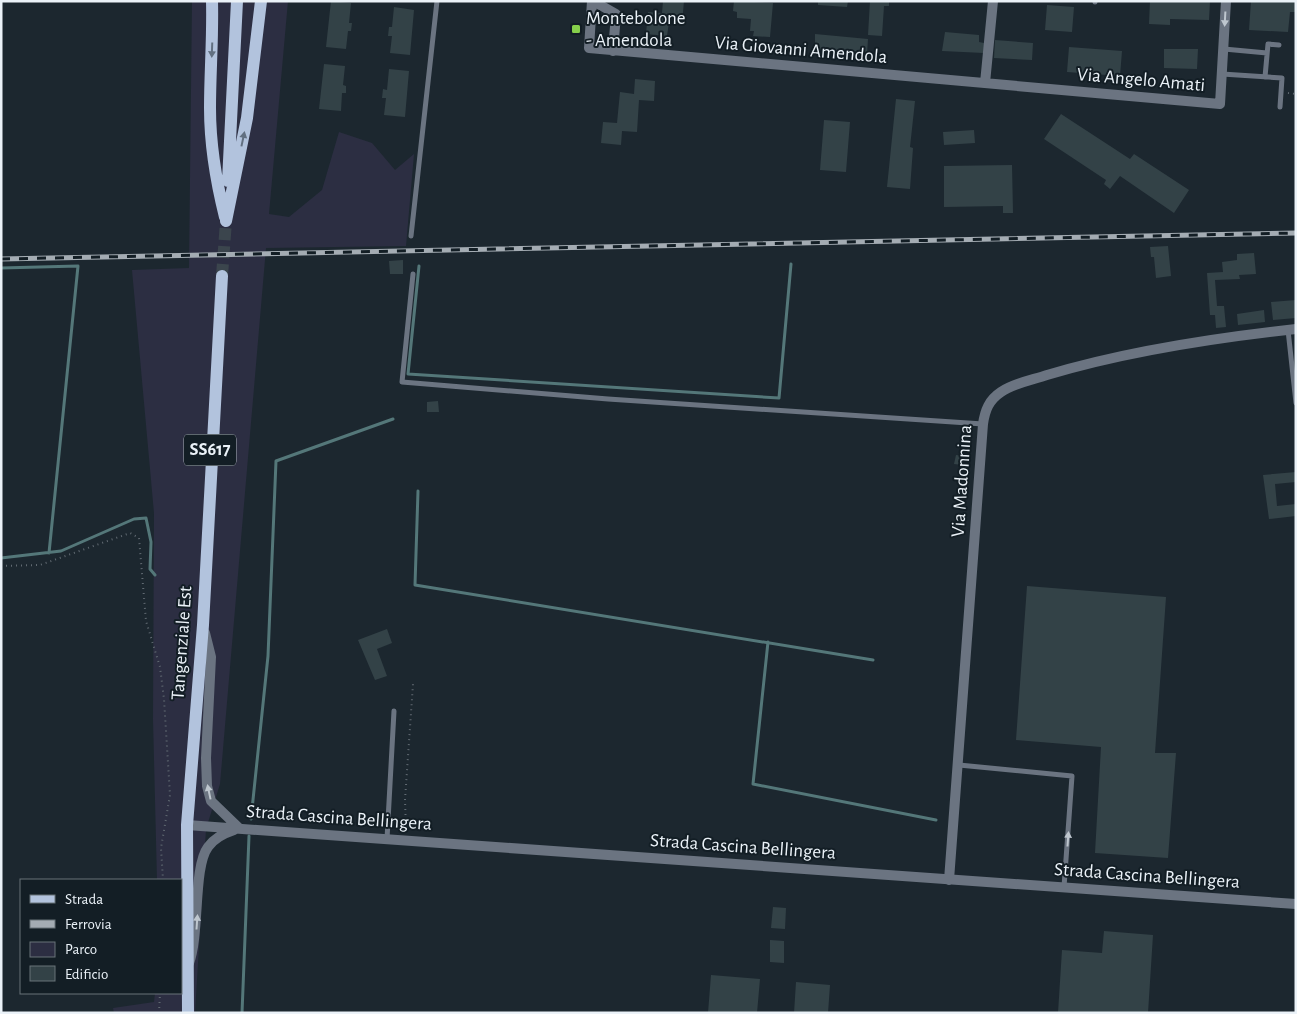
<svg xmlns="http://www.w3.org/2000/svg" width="1297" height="1014" font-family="'Alegreya Sans',sans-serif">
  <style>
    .green { fill: #2c2e42 }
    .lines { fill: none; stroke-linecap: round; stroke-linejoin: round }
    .stream { stroke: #547779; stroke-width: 3 }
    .building { fill: #334247 }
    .primary-tunnel { stroke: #3b454d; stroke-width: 12; stroke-dasharray: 12 6; stroke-linecap: butt }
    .path { stroke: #616a72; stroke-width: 2; stroke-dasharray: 1 4; stroke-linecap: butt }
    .lane { stroke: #6b7481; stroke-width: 5 }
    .street { stroke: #6b7481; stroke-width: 10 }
    .primary { stroke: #b2c3dd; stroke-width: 12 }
    .rail-casing { stroke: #a4acb3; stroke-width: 5 }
    .rail { stroke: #131e25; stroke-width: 3; stroke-dasharray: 9; stroke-linecap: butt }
    .oneway { fill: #bec6ce }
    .oneway2 { fill: #627081 }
    .poi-dot { fill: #86cf4b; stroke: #131e25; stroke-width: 2 }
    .labels { text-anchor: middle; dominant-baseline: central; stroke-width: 4; stroke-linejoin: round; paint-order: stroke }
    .shield { fill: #131e25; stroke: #aab2b9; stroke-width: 1 }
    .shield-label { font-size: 18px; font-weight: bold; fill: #ebf2f8 }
    .poi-label { font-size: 19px; fill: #ebf2f8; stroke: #131e25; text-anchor: start }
    .street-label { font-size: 19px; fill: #ebf2f8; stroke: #131e25 }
  </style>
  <rect width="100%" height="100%" fill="#1c272f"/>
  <path class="green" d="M192,1h96l-19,213 20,3 33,-27 17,-58 33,11 23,27 19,-16 -8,92 -140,2 -46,536 -14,45 -11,184h-81l-1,-5 41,-6 1,-9h26v-113h-24l-4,-161 1,-206 -22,-243 57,-2z"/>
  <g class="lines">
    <path class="stream" d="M419,266l-11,108 371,24 12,-134
      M1,268l77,-2 -29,287
      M418,491l-3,94 458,75
      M1,558l60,-7 73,-32 12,-1 5,24 -1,27 5,6
      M768,642l-15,142 183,36
      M251,819l17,-163 8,-195 117,-42
      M242,1013l7,-177"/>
  </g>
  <path class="building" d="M331,1l20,2 -2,20h3l-1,8h-3l-2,18 -20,-2z
    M663,1h21l-2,22 -13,-1 -2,14 -21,-2 2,-22 14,1z
    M734,1l39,2 -3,34 -17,-1 1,-5h-4l1,-12 -14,-1v-6l-4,-1z
    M818,1h30l-1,6 -29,-2z
    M870,1h19v5h-5l-2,30 -14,-1z
    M1150,1h60l-1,19 -39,-1v6l-21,-1z
    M1251,1h45v11h-6l-2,20 -39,-2z
    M1047,5l27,2 -2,25 -27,-2z
    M394,7l20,3 -4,45 -20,-2 2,-17h-4l1,-9h3z
    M945,32l34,3v7l5,1v10l-42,-2z
    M815,34l53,5 -1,15 -52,-4z
    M995,40l38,3 -1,17 -38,-2z
    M1069,47l53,4 -2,25 -53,-4z
    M1164,49h34l-1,20 -33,-1z
    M324,64l21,2 -2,19 3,1v7h-4l-1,18 -22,-2z
    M389,69l20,2 -4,46 -21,-2 2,-17h-4l1,-9 4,1z
    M635,79l20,2 -1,20 -15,-1 -2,32 -15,-1 -1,14 -20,-2 2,-21 14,1 3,-31 14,2z
    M896,99l19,2 -5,46 3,1 -3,41 -23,-2z
    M1061,114l69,45 4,-5 55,36 -15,23 -54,-37 -10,13 -6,-5 2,-4 -62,-41z
    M824,120l26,2 -4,50 -26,-2z
    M974,130l1,13 -31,2 -1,-13z
    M1012,165l1,48h-10v-7l-59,1v-41z
    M1168,246l3,30 -15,2 -2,-21h-3l-1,-10z
    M1254,253l2,21 -17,1 1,4 -25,1 2,26h7l2,21 -10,1 -1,-13h-5l-3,-42 16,-1 -1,-10 15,-2v-6z
    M403,260v14h-13l-1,-13z
    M1296,300v18l-23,2 -2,-18z
    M1264,310l1,12 -27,3 -1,-11z
    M438,401l1,11h-12v-10z
    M956,455l8,1 -2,9 -8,-1z
    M1296,472v10l-21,2 2,22 19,-2v12l-27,3 -6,-44z
    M1027,586l139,11 -11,156h21l-8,105 -73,-5 6,-106 -85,-7z
    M387,629l5,14 -15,6 10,27 -12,4 -17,-40z
    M773,907l13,1 -1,21 -14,-1z
    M1104,931l49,4 -5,78h-90l4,-63 40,3z
    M770,940l14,1v22l-14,-1z
    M711,975l49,4 -3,34h-49z
    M796,982l34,3 -2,28h-34z"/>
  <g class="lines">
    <path class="primary-tunnel" d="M222,276l4,-55"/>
    <path class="path" d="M1288,93l8,1
      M1,566l39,-1 90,-32 9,5 7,83 14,46 4,32 6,96 -9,53 2,32
      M406,830l-1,-30 8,-116
      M159,1013l1,-20"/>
    <path class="lane" d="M1095,2v-1
      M1224,49l43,4
      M1222,74l60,4 -2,29
      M1265,77l3,-33 11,1
      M411,236l26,-235
      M413,274l-11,108 206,17 375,25
      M1288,330l8,73
      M959,765l113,11 -8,111
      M387,839l7,-128"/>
    <path class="street" d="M592,1l-3,47 631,56 6,-103
      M593,1l23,13 -3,37
      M985,83l8,-82
      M205,633l6,24 -5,101 1,28 4,15 28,27
      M187,825l1109,79
      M949,880l34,-456c2,-14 6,-24 18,-32 13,-9 31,-12 46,-17 80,-24 166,-37 249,-46
      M189,963c11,-30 4,-96 19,-116 6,-9 17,-14 26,-17"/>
    <path class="primary" d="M212,1c1,36 -2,71 -2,107 0,37 6,73 15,109
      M228,181l9,-180
      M226,221l21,-103 14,-117
      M188,1013l-1,-188 16,-200 19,-349"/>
    <defs>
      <path id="rail" d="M1,259l1295,-26"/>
    </defs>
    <use href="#rail" class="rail-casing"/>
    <use href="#rail" class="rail"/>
  </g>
  <defs><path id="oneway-solid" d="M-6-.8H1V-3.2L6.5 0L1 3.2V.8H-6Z" transform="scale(1.25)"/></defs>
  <g class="oneway">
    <use href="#oneway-solid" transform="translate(1225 19) rotate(93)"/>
    <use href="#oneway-solid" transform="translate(209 792) rotate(-102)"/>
    <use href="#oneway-solid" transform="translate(1068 839) rotate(-86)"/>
    <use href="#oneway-solid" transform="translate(197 922) rotate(-86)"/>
  </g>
  <g class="oneway2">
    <use href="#oneway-solid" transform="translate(212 50) rotate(92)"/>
    <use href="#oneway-solid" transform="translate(243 139) rotate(-78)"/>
  </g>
  <rect class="poi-dot" x="571" y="24" width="10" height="10" rx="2.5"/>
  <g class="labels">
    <rect class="shield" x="184" y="434.5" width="52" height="31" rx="4"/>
    <g class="shield-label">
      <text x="210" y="450">SS617</text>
    </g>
    <g class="poi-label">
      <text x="586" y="18">Montebolone<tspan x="586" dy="22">- Amendola</tspan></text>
    </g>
    <g class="street-label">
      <text transform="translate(801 50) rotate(5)">Via Giovanni Amendola</text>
      <text transform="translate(1141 80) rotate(5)">Via Angelo Amati</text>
      <text transform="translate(962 481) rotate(-86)">Via Madonnina</text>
      <text transform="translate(182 643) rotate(-86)">Tangenziale Est</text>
      <text transform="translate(339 818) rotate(4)">Strada Cascina Bellingera</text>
      <text transform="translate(743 847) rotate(4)">Strada Cascina Bellingera</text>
      <text transform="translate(1147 876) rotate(4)">Strada Cascina Bellingera</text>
    </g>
  </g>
  <rect width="1297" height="1014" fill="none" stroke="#ebf2f8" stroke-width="5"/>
  <rect x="20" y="879" width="162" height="115" fill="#131e25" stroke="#697379"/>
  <rect x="30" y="895" width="25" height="8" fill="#b2c3dd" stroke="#697379"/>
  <text x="65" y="904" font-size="15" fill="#ebf2f8">Strada</text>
  <rect x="30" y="920" width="25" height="8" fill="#a4acb3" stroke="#697379"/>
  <text x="65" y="929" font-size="15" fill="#ebf2f8">Ferrovia</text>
  <rect x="30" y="942" width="25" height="15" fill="#2c2e42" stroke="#697379"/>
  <text x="65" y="954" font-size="15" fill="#ebf2f8">Parco</text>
  <rect x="30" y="966" width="25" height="15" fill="#334247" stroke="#697379"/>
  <text x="65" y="979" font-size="15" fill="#ebf2f8">Edificio</text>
</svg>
